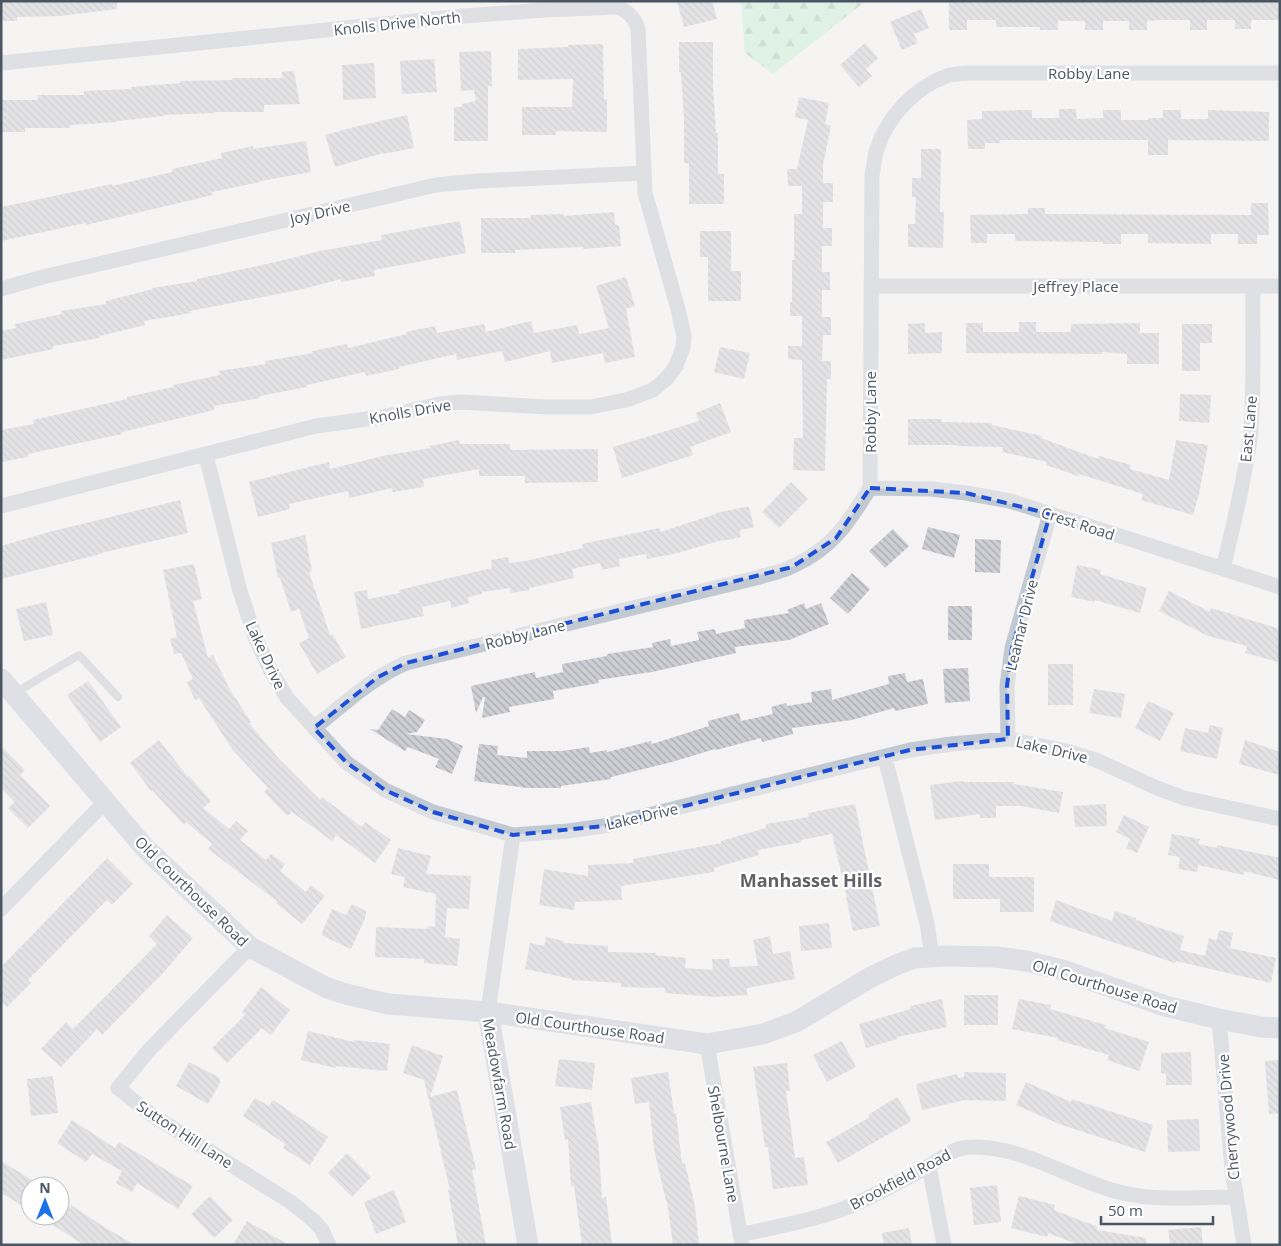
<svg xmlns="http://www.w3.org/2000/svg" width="1281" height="1246" font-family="'Open Sans',sans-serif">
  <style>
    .forest { fill: url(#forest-firs) }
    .building { fill: url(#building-back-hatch) }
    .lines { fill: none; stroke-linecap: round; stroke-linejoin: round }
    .lane { stroke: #c1cad2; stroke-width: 8 }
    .street { stroke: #c1cad2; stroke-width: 15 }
    .secondary { stroke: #c1cbd6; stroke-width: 21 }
    .marked { fill: none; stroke: #1d4ed8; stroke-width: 4; stroke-dasharray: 10 6; stroke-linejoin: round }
    .labels { text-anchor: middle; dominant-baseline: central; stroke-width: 4.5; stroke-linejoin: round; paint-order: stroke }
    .street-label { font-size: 15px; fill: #4a5661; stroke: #fff }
    .quarter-label { font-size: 18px; font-weight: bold; fill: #5f6368; stroke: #fff }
  </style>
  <defs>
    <pattern id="forest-firs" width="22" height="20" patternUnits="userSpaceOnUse" patternTransform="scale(1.25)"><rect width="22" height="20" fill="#c3f1d5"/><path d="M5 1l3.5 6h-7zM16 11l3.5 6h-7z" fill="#a0c6b0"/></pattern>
    <pattern id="building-back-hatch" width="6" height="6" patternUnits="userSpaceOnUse" patternTransform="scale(1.25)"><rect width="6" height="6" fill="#cdcfd5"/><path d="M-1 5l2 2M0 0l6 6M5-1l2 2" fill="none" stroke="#a8abb0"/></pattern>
  </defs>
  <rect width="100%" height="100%" fill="#f5f3f3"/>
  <path class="forest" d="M741,1h125l-93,73 -28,-21z"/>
  <path class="building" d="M1,1h116v8l-57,7 -43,1v4h-16z
    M677,1h35l5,18 -33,8z
    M949,1h331v19h-29v9h-16v-9h-28v10h-17v-10h-29l-14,1v9h-18v-9h-26v9h-18v-9h-27v9h-18v-3h-44v-7h-29v10h-18z
    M921,9l8,19 -15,6 4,9 -16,7 -12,-28z
    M679,42h34v45l3,46h2v41h6v30h-35v-41h-5v-45l-3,-46h-2z
    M865,43l13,15 -12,11 6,7 -13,11 -19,-22z
    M603,44l1,55h3v33l-51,-1v4h-34v-28h50l1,-28 -55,1v-31l50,-2v-2z
    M491,51l1,35h-4v55h-34v-34h8v-3l14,-3 -2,-11 -13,1 -2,-39z
    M434,59l3,33 -35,2 -2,-33z
    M374,63l2,35 -33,2 -1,-35z
    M294,71l6,33 -36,1v7h-49v1l-50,2v1l-48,5v1l-47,3v3h-45v4h-24v-32h37v-5h46v-4l47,-2v-2l50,-4 -1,-2 52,-1v-2h50v-6z
    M799,97l30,6 -4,21 6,2 -8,39v18h10v19h-10v26h9v18h-10v26h8v18h-8v27h9v18h-8l-1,26h9v18h-4l-2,92 -32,-1 1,-32h9l-1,-78 -14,-1v-13h14v-30h-12v-14h2v-42h2v-46h8v-28h-14l-1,-17h10l11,-49 -13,-3z
    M1059,109h17l1,10 26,-1v-8h18v10h27v-2h15v-8h18v9h27v-9l61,2v29l-101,-1v15h-20v-15h-148v3h-15v6h-17l-1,-29 15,-1v-8l50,-1v8h27z
    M407,115l7,33 -31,6v-1l-48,14 -10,-32 29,-8z
    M306,141l5,31 -51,9v1l-48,10 1,3 -127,30v-2l-85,18v-34l111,-23v2l60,-14v-3l50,-11 -1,-5 32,-7v3z
    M921,149h20l-1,63h4l-1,36 -35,-1v-23h7l1,-27h-4v-19h9z
    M1251,203h17l1,32h-12v9h-19v-10h-27v10l-63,-1v-9h-27v10h-18v-2l-88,-1v-7h-28v9h-16l-1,-28 58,-1v-6h17v6l206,1z
    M614,212l1,13h4l2,21 -38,3v-2l-68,3v3h-34v-35h50v-3l33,-1v2z
    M460,221l6,32 -92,17 1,6 -34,6v-3l-42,11 -109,21 1,2 -47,8 1,4 -45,11v2l-47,8v3l-52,11v-29l15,-3 -1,-4 47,-10 -1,-3 45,-7v-3l47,-12 -1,-1 45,-7v-2l83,-18 40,-10 62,-11 -1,-5z
    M700,231h31v40h10v30h-33v-44h-8z
    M626,277l9,29 -9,3 9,48 -30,6 -2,-10 -51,10 -2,-12 -45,11 -3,-11 -45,9 -1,-6 -57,13v2l-33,7 -1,-4 -58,13v2l-47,9v2l-46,8v4l-92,22v2l-94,20v3l-27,5v-32l33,-6 -1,-4 94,-21v-2l46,-10v-2l47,-10 -1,-4 47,-7 -1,-3 48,-8 -1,-2 35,-7 1,4 59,-14 -1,-2 29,-6 2,7 47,-9 2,8 45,-11 3,12 43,-8 2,9 30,-6 -13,-42z
    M1019,322h17v10h35v-8l69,-1v10h19v31h-32v-10l-25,-2v2l-136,-1v-30h17v9h36z
    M925,323v10l17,-1v21l-34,1v-30z
    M1182,324h30v19h-12v28h-18z
    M720,347l30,6 -6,26 -30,-7z
    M1180,394l31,1 -2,28 -30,-2z
    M720,403l11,29 -41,15 3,8 -71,23 -9,-31 86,-26 -3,-8z
    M908,419h34v3l50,1v2l50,11 -1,2 57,21 1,-3 32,9 -1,4 39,11 7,-40 32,5 -9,49 -6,21 -52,-15 2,-6 -64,-20 -1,2 -32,-11 1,-3 -45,-10 1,-5 -46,-1v-1h-49z
    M459,440l1,4h50v6l88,-1v33l-73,1v-7h-46v-7l-56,10 1,8 -31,5 -1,-4 -43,10 -1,-7 -59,13 1,5 -32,8 -9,-35 80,-20 1,7 57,-14 44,-7 -1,-2z
    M791,482l17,17 -29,29 -17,-16z
    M180,500l8,33 -87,20v1l-100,25v-33l48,-14z
    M744,507h5l5,20 -14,3 1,7 -19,4v-1l-44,13 -31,6 -1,-5 -27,5 1,7 -18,4 -2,-7 -28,6 2,9 -45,10v2l-18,3 -1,-5 -28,4v2l-14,3 1,6 -18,5 -1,-7 -28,6 2,9 -63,13 -7,-37 13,-2 1,9 32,-6 -1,-3 93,-22 -1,-8 17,-3 1,6 16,-2 58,-13 -1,-4 78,-16v4l56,-18v-1z
    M928,527l32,8 -6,23 -32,-9z
    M893,529l16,17 -24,22 -16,-17z
    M305,535l7,36 -3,1 21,63 2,-1 14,23 -29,17 -18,-31 10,-5 -10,-29 -8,3 -11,-34h-2l-7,-35z
    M975,539l26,1 -1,33 -25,-1z
    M194,564l8,35 -9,2 15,57 5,-3 17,35 21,32 -2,1 30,36 41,41 2,-3 40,30 3,-5 26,18 -16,23 -39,-28 -4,6 -40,-29 -5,4 -23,-24 4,-4 -36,-39 -33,-51 -4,2 -8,-18 6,-3 -12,-26 -7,1 -4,-15 7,-2 -14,-67z
    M1077,565l24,5 -1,4 47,14 -7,25 -45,-13v2l-24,-5z
    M852,573l18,16 -22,25 -18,-16z
    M1169,591l41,21 1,-4 69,21v26l-2,7 -33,-9 2,-7 -39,-10 -49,-25z
    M46,602l7,33 -29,6 -8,-32z
    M804,603l2,6 15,-6 8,21 -40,16 -54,7 1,6 -84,19 -54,8 1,3 -46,8 1,8 -45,8 1,5 -28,6 3,-21h-2l-7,16 -5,-27 64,-14 1,6 27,-6 -1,-8 45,-8v-2l46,-7 -1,-4 18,-4 1,7 28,-6 -2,-8 18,-3 1,5 29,-6 -1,-8 45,-7 -2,-3z
    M948,606h24v34h-24z
    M1048,664h25v41h-25z
    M968,668l2,33 -25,2 -2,-34z
    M905,673l2,9 16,-3 5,25 -33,7 -1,-3 -42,12 -60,8 1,6 -31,8 -1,-4 -45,12 -1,-1 -43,13 -61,15v2l-50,7v2h-34l-53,-7 5,-37 19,2 -1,9 30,3v-7h35l27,-4 1,6 17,-3v2l44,-11 1,3 57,-18 -1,-5 31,-8 2,8 32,-7 -2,-7 15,-4 1,3 25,-4 -1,-10 20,-3 1,11 57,-16 -1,-8z
    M88,681l33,46 -21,15 -33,-47z
    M1094,689l31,5 -4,24 -32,-5z
    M1148,701l26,12 -14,28 -25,-13z
    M392,709l13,8 4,-7 16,10 -8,12 -11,2 41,5 16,7 -11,28 -17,-7 4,-8 -31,-12 -3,4 -35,-22 8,1z
    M1210,725l13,3 -6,31 -37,-8 5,-23 23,5z
    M159,740l29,37 1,-1 22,25 -8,7 26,21 7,-8 12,10 -8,9 26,20 5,-6 14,10 -5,7 26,21 5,-7 14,11 -23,28 -26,-21 1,-2 -69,-52 4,-5 -26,-22 -2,3 -32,-35 -1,1 -21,-28z
    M1245,740l35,12v23l-41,-11z
    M1,746l24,24 -5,5 30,31 -22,22 -20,-20 7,-6 -14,-14z
    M962,781v1h52v2l49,8 -4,21 -38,-7h-25v12h-16v-4l-45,6 -5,-35z
    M855,804l25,122 -27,5 -7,-34h1l-15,-63 -31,6 1,2 -44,8 1,5 -45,13v4l-93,14 1,14 -47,2 -1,8 -35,-5 5,-36 44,7v-11l45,-2v-4l88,-16v-2l45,-13v-4l43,-7 -1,-4z
    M1106,804l1,22 -32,1 -2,-21z
    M1124,815l25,12 -12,26 -11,-5 4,-9 -14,-7z
    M1172,834l28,5 -2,5 19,4v-3l63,13v22l-36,-9v4l-46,-10 -1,7 -19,-3 2,-12 -12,-2z
    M398,848l33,8 -5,18 45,2 -2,33 -22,-1 -2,29 15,2 -3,27 -33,-3v-4l-49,-2 1,-30 51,2 1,-3 7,1 1,-33 -33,-7 2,-10 -14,-3z
    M107,858l26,26 -21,21 -5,-5 -79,80 3,3 -24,24 -6,-6v-34z
    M953,864h36v13h45v35h-34v-13h-47z
    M1056,900l56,21 3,-10 21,7v2l48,16 -4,14 25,6 4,-18 8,2 2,-10 14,3 -3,15 46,10 -5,25 -95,-22 -1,2 -125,-42z
    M352,904l14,7v5l-15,33 -30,-14 11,-26 14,6z
    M167,915l26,23 -29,34 -62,63 -5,-6 -36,38 -20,-18 25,-27 7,7 84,-85 -8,-8z
    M829,923l3,25 -31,3 -2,-25z
    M770,936l3,18 17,-3 5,28 -48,9v7l-32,2 -50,-4v-5l-44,-1v-4l-49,-3v-1l-47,-10 5,-26 14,3 2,-9 18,4v2l44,3v6l48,1 -1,2 31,3 -1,10 28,2 -1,-11h17l1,8 28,-1 -5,-26z
    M261,987l29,23 -19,25 -9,-7 -35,35 -15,-15 33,-33 -3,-3z
    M964,995h34v30h-34z
    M942,999l5,28 -50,10v2l-31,9 -7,-24 52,-15 -1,-3z
    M1019,999l32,6 -1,4 56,16 -1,3 44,14 -10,29 -32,-11 2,-5 -52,-15 1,-2 -46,-9z
    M308,1031l46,11v-2l36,4 -3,27 -51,-5v2l-35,-8z
    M842,1041l14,26 -29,15 -14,-27z
    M412,1045l31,11 -13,41 27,-7 19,79 -4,1 14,75h-28l-10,-55h2l-26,-110 -21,-7z
    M1191,1052l1,33h-26v-11l-5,-1v-20z
    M559,1059l36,4 -3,27 -37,-4z
    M1280,1060v53l-11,1 -4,-53z
    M189,1062l31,16v5l-12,21 -32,-18z
    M787,1063l3,28h-4l9,67 9,-1 4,28 -35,4 -5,-42h-3l-12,-80z
    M668,1072l6,41h2l6,51 3,-1 10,44 4,38h-26l-6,-44h-1l-12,-52 -5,-47 -14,2 -4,-26z
    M964,1072l42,1v28l-41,-1 -43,10 -6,-26 41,-10 1,4 6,-1z
    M53,1076l5,37 -27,3 -4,-37z
    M1026,1082l45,20 1,-3 81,26 -8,27 -86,-28 -43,-19z
    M897,1097l13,20v5l-72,41 -12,-21 44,-25 -2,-2z
    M255,1098l14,8 4,-6 55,37 -18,28 -27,-17 2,-4 -42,-28z
    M591,1102l8,49 3,47 4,-1 6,48h-30l-8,-59h-3l-3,-47 -3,1 -5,-33z
    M1199,1119l1,32 -32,1 -1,-32z
    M72,1120l43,28 4,-6 74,44 -15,23 -41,-26 -5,9 -16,-9 6,-12 -30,-17 -6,8 -29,-19z
    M347,1153l24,24 -19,20 -24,-24z
    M1,1161l41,25h-12v24l-29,-17z
    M997,1185l4,37 -27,3 -4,-37z
    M394,1190l12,32 -30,12 -12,-32z
    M210,1196l23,24 -19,18 -23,-24z
    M1019,1196l36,9 -1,5 44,17 -1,3 49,8v7h-67l-31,-12 -1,4 -36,-9z
    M71,1205l30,20 34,20h-51l-45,-29h24z
    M247,1221l42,24h-56z
    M1201,1227l2,18h-33l-2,-15z
    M909,1228l3,17h-28l-2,-12z"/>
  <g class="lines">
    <path class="lane" d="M15,693l64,-38 39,42"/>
    <path class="street" d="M1,63l463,-47 80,-6 74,-3c11,5 17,11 20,22l7,164 33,116 6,27 -1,11 -7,19 -9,12 -14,12 -27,10 -36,7h-44l-85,-5 -21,2 -58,13 -66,9 -315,80
      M871,286h409
      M1,289l38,-11 397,-93 41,-4 167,-8
      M206,455l34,136 15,46 15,32 17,29 60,65 38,27 48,22 80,23 55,-4 36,-5 306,-76 41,-6 57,-5 58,12 30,9 61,28 27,10 96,21
      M870,488l61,1 35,4 44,8 270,86
      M1223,569c10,-43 21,-86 27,-130 5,-50 2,-102 3,-153
      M314,728c29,-23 57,-50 92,-65l350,-85c12,-4 26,-6 37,-12 40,-18 55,-43 77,-78l2,-313c2,-8 2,-18 5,-26 10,-32 38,-62 70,-73 6,-2 13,-2 19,-3h314
      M1008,739l-1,-53 5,-38 38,-134
      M885,758l42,165 5,34
      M1,909l104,-107
      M250,947l-101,103 -31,38 34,27 140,88 22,18 8,9 7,15
      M488,1012l25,-177
      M1219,1019l13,150 12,76
      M707,1044l35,200
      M929,1166l15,79
      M740,1235c38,-9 77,-15 113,-30 25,-11 50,-25 74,-38 15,-8 26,-20 44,-20 49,-2 97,31 144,44 38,11 81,6 120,6"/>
    <path class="secondary" d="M1,679l144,169 105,99 75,40 17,6 46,11 100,8 219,32 56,-10 33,-12 75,-45 25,-12 19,-7 29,-2 52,1 30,4 36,9 103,36 54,13 42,8 19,1
      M488,1012l40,233"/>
  </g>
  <path d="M0 0H1281V1246H0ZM870,488l96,5 84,21 -38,134 -5,38 1,53 -98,11 -306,76 -91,9 -80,-23 -48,-22 -38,-27 -33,-35 64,-51 28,-14 386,-96 44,-29z" fill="#f5f3f3" fill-opacity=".55" fill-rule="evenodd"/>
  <path class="marked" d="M870,488l96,5 84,21 -38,134 -5,38 1,53 -98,11 -306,76 -91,9 -80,-23 -48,-22 -38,-27 -33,-35 64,-51 28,-14 386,-96 44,-29z"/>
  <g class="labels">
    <g class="street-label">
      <text transform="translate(397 23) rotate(-6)">Knolls Drive North</text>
      <text x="1089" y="73">Robby Lane</text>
      <text transform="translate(320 212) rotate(-13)">Joy Drive</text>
      <text x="1076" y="286">Jeffrey Place</text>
      <text transform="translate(410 411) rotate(-10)">Knolls Drive</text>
      <text transform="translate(870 412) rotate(-90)">Robby Lane</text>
      <text transform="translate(1248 429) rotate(-85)">East Lane</text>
      <text transform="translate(1078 523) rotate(18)">Crest Road</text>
      <text transform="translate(1021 625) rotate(-76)">Leamar Drive</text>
      <text transform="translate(525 634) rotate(-14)">Robby Lane</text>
      <text transform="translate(266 655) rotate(65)">Lake Drive</text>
      <text transform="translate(1052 749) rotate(13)">Lake Drive</text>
      <text transform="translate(642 816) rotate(-13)">Lake Drive</text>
      <text transform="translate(192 891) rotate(44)">Old Courthouse Road</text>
      <text transform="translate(1105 986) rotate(17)">Old Courthouse Road</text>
      <text transform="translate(590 1027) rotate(8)">Old Courthouse Road</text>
      <text transform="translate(500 1084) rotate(80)">Meadowfarm Road</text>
      <text transform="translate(1228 1117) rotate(-95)">Cherrywood Drive</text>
      <text transform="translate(185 1134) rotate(33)">Sutton Hill Lane</text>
      <text transform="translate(724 1144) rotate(80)">Shelbourne Lane</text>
      <text transform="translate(900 1179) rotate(-28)">Brookfield Road</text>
    </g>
    <g class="quarter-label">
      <text x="811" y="880">Manhasset Hills</text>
    </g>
  </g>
  <rect width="1281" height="1246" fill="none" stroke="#4a5661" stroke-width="5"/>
  <g transform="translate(45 1201)"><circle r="24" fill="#ffffff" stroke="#b7bbc0"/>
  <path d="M0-4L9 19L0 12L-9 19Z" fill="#1a73e8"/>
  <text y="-8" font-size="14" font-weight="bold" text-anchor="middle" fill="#4a5661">N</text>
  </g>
  <path d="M1101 1216v8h112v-8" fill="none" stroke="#4a5661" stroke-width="2.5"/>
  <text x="1108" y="1216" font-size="15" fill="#4a5661" stroke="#ffffff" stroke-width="4" paint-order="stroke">50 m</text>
</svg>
